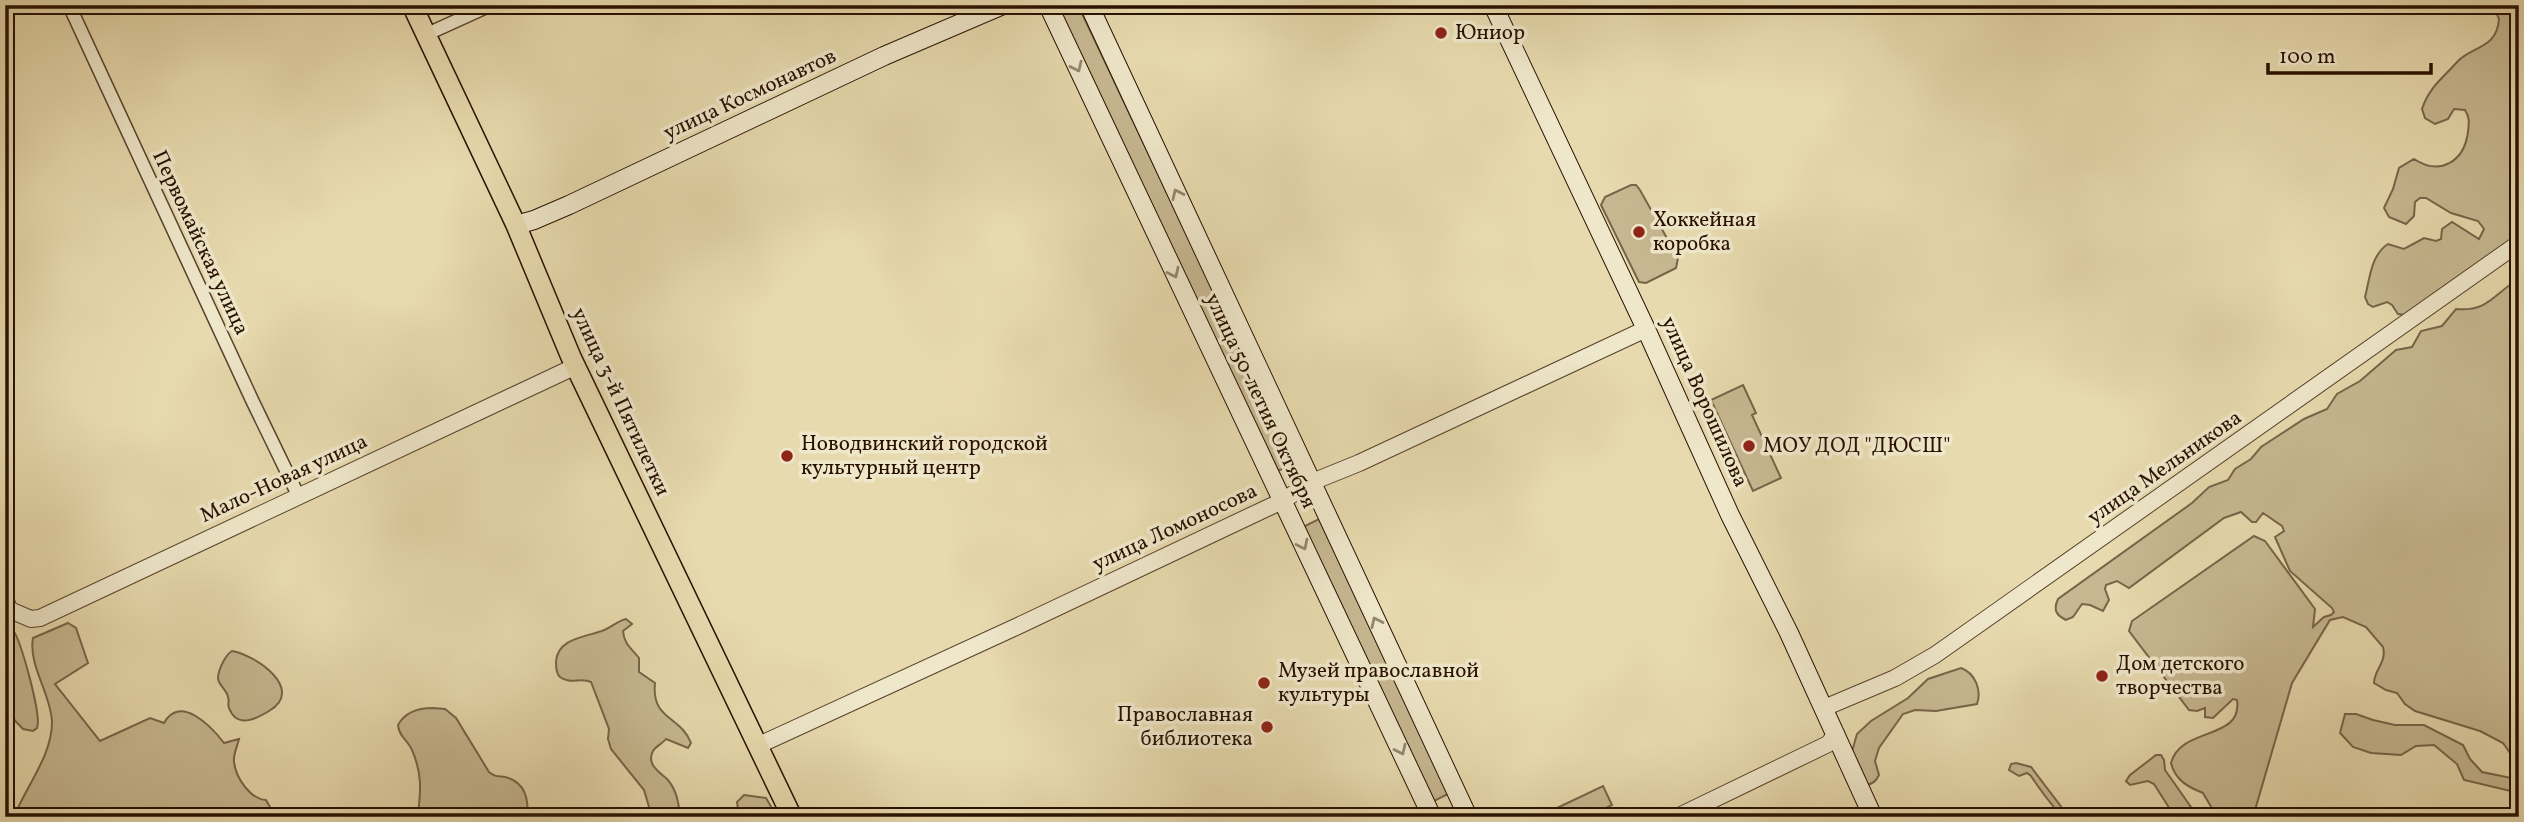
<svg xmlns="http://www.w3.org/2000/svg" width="2524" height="822" font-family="Vollkorn,serif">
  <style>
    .green { fill: #c7b891; stroke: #786449; stroke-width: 2 }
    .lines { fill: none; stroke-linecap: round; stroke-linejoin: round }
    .minor-casing { stroke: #58422c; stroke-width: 15 }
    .tertiary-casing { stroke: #58422c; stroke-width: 18 }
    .secondary-casing { stroke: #281001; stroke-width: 20 }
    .primary-casing { stroke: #281001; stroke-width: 22 }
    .minor { stroke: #efe7ca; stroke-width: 12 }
    .tertiary { stroke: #efe7ca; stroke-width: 16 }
    .secondary { stroke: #efe7ca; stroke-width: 18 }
    .primary { stroke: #e7daae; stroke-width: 19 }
    .oneway { stroke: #958670 }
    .poi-dot { fill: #8f2418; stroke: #efe7ca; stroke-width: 2.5 }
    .labels { text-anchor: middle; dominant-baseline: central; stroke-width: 7; stroke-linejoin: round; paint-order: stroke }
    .poi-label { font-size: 21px; fill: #281001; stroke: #efe7ca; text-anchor: start }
    .street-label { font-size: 21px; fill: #281001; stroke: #efe7ca }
  </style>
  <rect width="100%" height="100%" fill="#e7daae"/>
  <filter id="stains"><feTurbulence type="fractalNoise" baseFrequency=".00286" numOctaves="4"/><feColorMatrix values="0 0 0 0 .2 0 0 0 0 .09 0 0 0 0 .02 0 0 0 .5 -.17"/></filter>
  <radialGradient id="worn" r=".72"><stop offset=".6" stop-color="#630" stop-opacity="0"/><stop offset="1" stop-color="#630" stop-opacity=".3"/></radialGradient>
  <path class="green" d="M1061,5h17l217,458 -17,8 -221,-464z
    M2493,5h23l3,7v222l-113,81 -8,-1 -6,-9 -5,-3 -14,5 -5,-3 -3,-7c5,-19 6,-42 23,-53l16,5 20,-11 12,3 5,-2 1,-10 10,-7 27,17 5,-10 -6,-8 -27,-8 -25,-15h-6l-5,4 -1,14 -8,8 -17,-7 -5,-9 9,-19 6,-21 15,-9c26,17 50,3 54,-27 1,-9 2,-14 -3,-22l-11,-1 -6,10 -13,5 -10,-6 -3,-9c7,-22 22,-32 36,-48 14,-15 39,-12 41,-42z
    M1631,185h5l4,5 38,68 -2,10 -30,15 -7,-1 -38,-77 4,-8z
    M2519,279v514l-55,-13 -7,-16 -23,-19 -18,1 -15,9 -30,-2 -18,-6 -13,-14 5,-19h11l17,6 22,5h29l39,20 7,14 12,13 29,6 4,-3 2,-12 -14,-20 -23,-12 -65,-20 -10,-7 -8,-11 -11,-3 -12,-7c0,-13 13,-21 9,-36l-17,-20 -23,-10 -13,3 -38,63 -39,134h-36l-14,-24c-15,-6 -28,-13 -32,-30 10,-37 72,-22 66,-63l-4,-1 -20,19 -8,-1v-9l-8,3 -8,-1 -60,-79 3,-10 122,-85 11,5 50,68 -2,18 11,-10 7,-2 3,-3 -2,-4 -42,-37 -15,-34 9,-6 -2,-5 -19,-13 -7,9h-4l-11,-10 -17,6 -95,70 -12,-7 -11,4 -1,4 4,11 -6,11 -13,-6 -8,-1 -9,13 -7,3c-10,-5 -13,-10 -8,-21l134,-96 17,-16 19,-7 7,-11 16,-10 10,-12 43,-28 23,-10 10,-15 23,-13 36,-31 16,-3 9,-16 21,-5 14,-17c33,3 38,-16 63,-30z
    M1743,385l13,28 -4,2 29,63 -28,13 -42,-91z
    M1319,519l131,274 -16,8 -131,-274z
    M626,619l6,5 -9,7c1,13 8,17 16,27v14l16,11c-4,37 26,33 36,60l-3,5 -22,-9c-4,5 -10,7 -13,12 -7,13 6,21 14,28 9,10 13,25 12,38h-27l-8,-27 -33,-41 -3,-10 1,-10 -18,-47c-10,-5 -21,3 -31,-5 -4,-3 -4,-10 -4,-15 1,-23 28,-25 46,-31 9,-3 15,-10 24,-12z
    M5,622c3,3 6,5 8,8 8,11 29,86 24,98l-4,3 -10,-2 -18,-19z
    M68,623l8,5 12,35 -33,21 45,57 50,-23 14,5c16,-29 47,3 60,20l15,-4c-2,8 -6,16 -5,23 2,16 16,37 32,38l9,16 12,1h-273c12,-31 38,-61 38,-95 -1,-28 -24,-57 -19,-84z
    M232,651c23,4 74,38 37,60 -13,8 -32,18 -40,-3 -2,-7 1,-4 -1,-11 -1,-7 -10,-12 -10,-19 0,-7 7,-23 14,-27z
    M1961,668c14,5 21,22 16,36l-41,7 -21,-1 -12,4 -24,34 -4,13 4,14c-3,6 -6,9 -13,10l-16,-27 7,-24 14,-13 37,-23 20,-19z
    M433,708l12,1 11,9 33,54c6,5 9,4 16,5 21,5 23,22 23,40h-68l-11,-5c-12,3 -20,9 -31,1 3,-23 4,-40 -6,-63 -4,-10 -13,-13 -14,-25 7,-13 20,-17 35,-17z
    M2156,755h5l3,5 1,10 33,47h-23l-21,-33 -6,-3 -18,4 -4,-4 4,-6z
    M2016,763l15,4 38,50h-7c-11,-13 -22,-27 -31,-41l-4,-3 -8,3 -10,-6 2,-6z
    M1603,786l9,19 -24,12h-50z
    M744,795l22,3 11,19h-38l-2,-15z"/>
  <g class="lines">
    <defs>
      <path id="minor" d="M69,5l183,395 46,95
        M425,35l66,-30"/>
      <path id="tertiary" d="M5,600l5,10 21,9 9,-1 536,-252
        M1824,708l71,-30 40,-23 584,-412
        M759,745l259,-119 264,-125 30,-19 47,-19 287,-134
        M1416,817l13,-7
        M1677,817l151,-73 8,-10"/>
      <path id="secondary" d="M1048,5l384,812
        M1089,5l379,812
        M1493,5l153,324 84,186 59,118 84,184
        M516,225l18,-5 35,-15 315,-149 119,-51"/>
      <path id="primary" d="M412,5l104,220 55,132 221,460"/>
    </defs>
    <use href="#minor" class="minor-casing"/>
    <use href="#tertiary" class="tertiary-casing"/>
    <use href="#secondary" class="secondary-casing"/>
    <use href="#primary" class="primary-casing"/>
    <use href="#minor" class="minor"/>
    <use href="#tertiary" class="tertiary"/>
    <use href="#secondary" class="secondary"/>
    <use href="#primary" class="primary"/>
  </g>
  <defs><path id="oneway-chevron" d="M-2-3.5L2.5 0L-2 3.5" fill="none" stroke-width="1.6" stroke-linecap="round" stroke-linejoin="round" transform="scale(1.75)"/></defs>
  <g class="oneway">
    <use href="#oneway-chevron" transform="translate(1077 67) rotate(65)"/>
    <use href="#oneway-chevron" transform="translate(1177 194) rotate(-115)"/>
    <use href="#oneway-chevron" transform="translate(1174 273) rotate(65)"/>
    <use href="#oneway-chevron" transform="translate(1303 545) rotate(64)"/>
    <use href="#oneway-chevron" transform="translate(1376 622) rotate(-115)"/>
    <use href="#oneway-chevron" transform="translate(1401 750) rotate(65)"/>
  </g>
  <g class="poi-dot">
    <circle cx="1441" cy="33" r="7"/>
    <circle cx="1639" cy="232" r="7"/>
    <circle cx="1749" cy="446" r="7"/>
    <circle cx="787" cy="456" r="7"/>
    <circle cx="2102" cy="676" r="7"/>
    <circle cx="1264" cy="683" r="7"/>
    <circle cx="1267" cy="727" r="7"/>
  </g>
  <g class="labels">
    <g class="poi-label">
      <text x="1455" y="33">Юниор</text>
      <text x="1653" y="220">Хоккейная<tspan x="1653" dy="24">коробка</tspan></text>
      <text x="801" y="444">Новодвинский городской<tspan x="801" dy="24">культурный центр</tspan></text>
      <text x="1763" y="446">МОУ ДОД "ДЮСШ"</text>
      <text x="2116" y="664">Дом детского<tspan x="2116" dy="24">творчества</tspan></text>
      <text x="1278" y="671">Музей православной<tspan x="1278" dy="24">культуры</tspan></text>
      <text x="1253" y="715" text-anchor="end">Православная<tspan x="1253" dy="24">библиотека</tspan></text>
    </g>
    <g class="street-label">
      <text transform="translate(750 95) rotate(-25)">улица Космонавтов</text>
      <text transform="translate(200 243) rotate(65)">Первомайская улица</text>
      <text transform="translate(1260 401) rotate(65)">улица 50-летия Октября</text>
      <text transform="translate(620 402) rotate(65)">улица 3-й Пятилетки</text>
      <text transform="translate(1704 402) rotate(66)">улица Ворошилова</text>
      <text transform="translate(2165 468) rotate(-35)">улица Мельникова</text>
      <text transform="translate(284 479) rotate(-25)">Мало-Новая улица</text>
      <text transform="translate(1175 528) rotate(-25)">улица Ломоносова</text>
    </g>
  </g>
  <rect width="2524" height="822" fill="none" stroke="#e7daae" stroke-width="28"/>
  <rect x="7" y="7" width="2510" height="808" fill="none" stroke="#281001" stroke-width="3.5"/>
  <rect x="14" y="14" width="2496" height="794" fill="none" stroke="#281001" stroke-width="2"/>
  <path d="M2268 63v10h163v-10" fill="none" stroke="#281001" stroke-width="3.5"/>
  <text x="2279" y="63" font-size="21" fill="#281001" stroke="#efe7ca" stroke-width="5" paint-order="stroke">100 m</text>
  <rect width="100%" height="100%" filter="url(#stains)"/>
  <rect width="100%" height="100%" fill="url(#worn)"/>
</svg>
